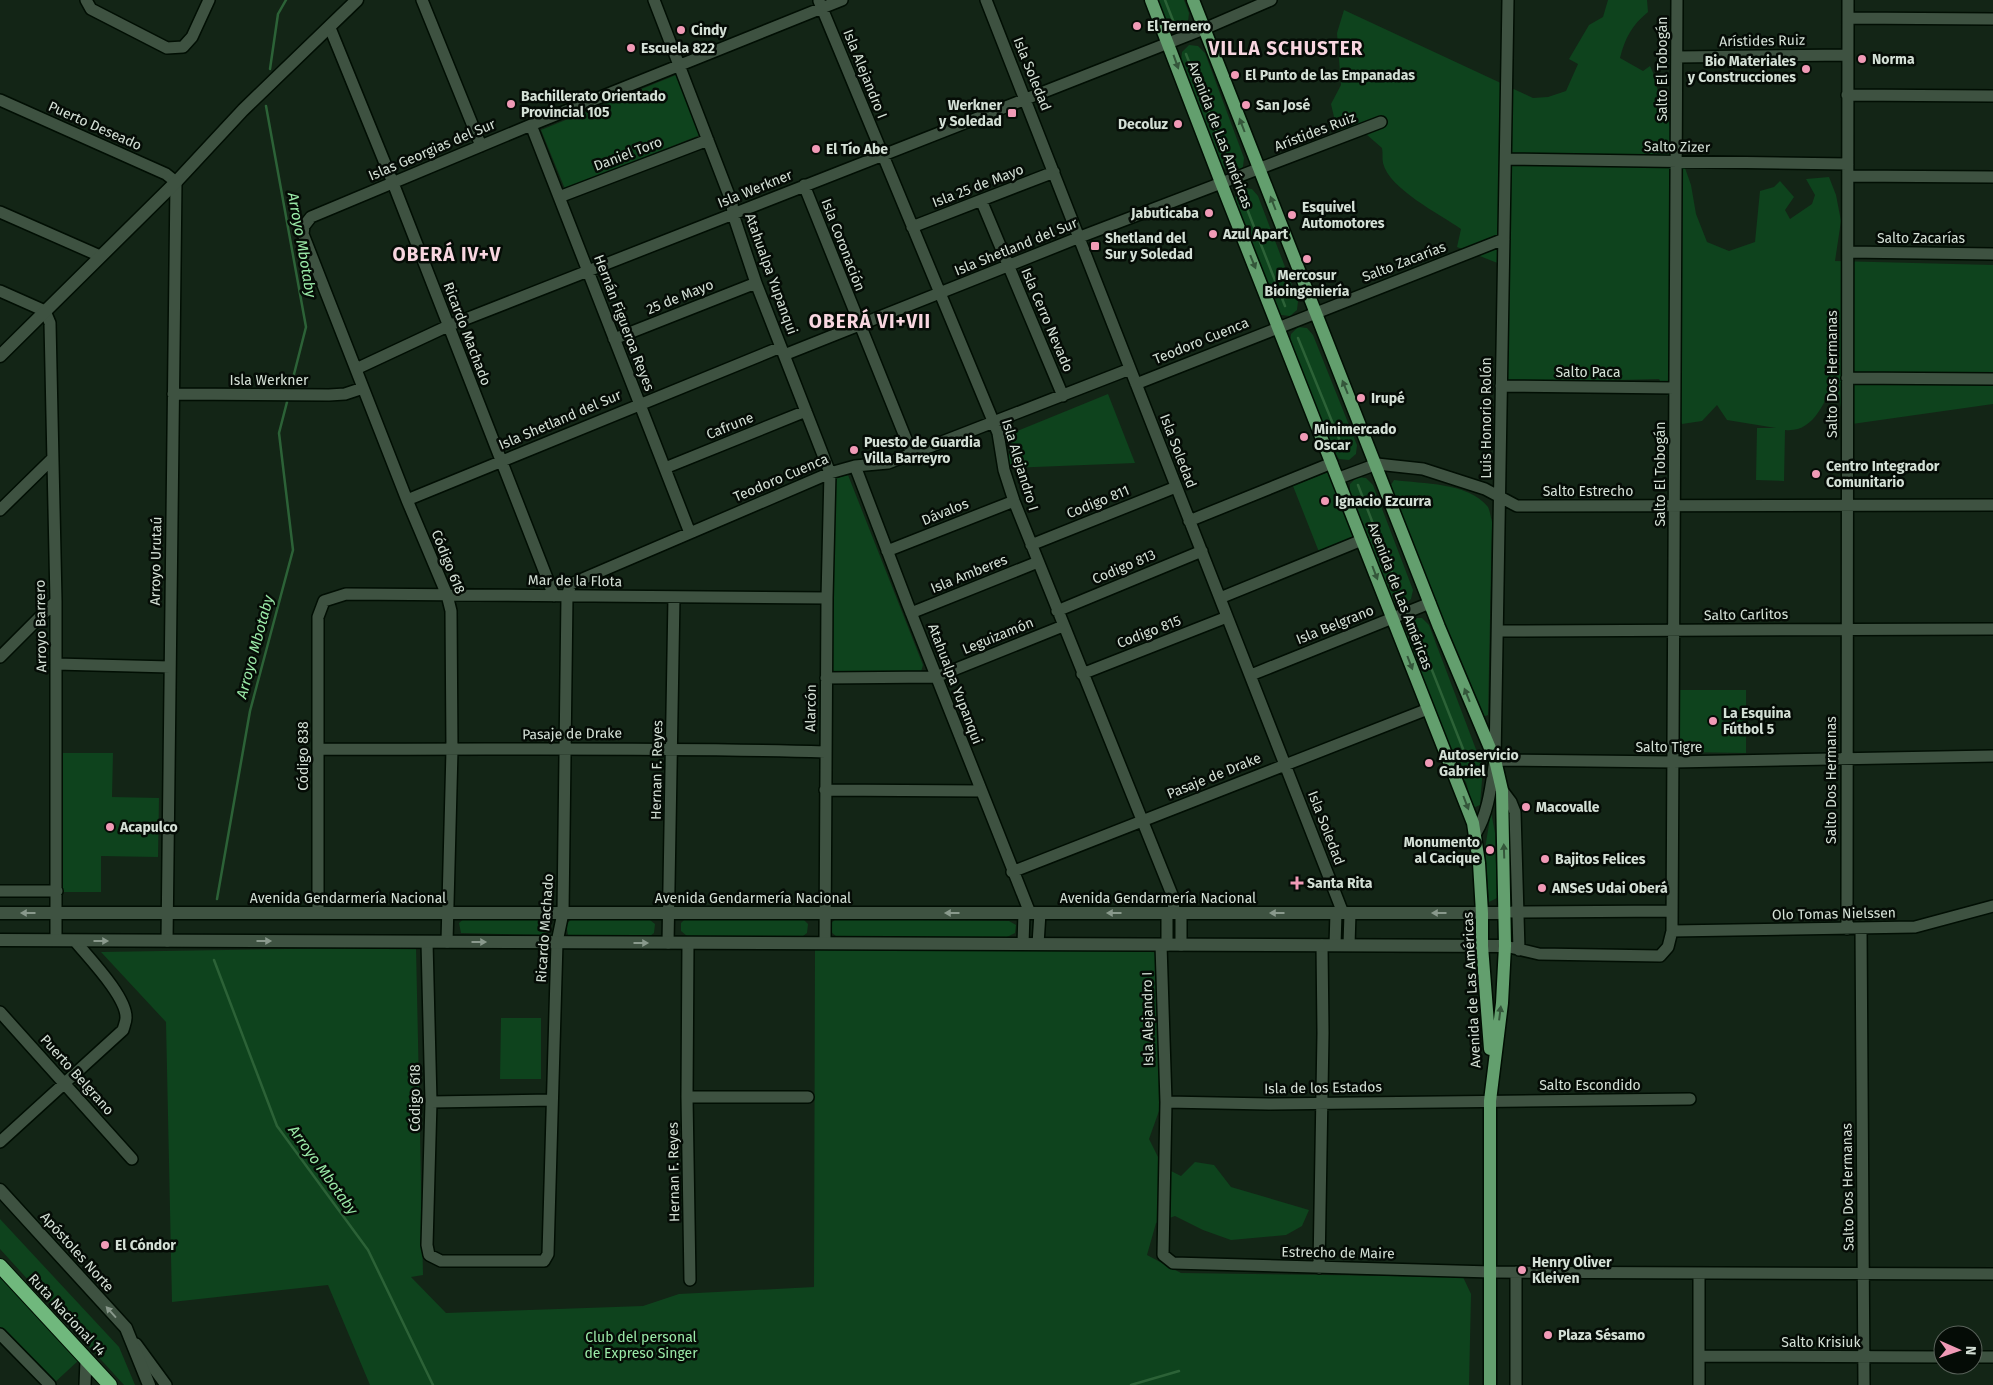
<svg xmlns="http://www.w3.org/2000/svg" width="1993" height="1385" font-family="'Fira Sans',sans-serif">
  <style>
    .green { fill: #0e431d }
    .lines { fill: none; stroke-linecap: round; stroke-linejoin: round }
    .stream { stroke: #2c6237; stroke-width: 2.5 }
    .minor-casing { stroke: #010e03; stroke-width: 14 }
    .tertiary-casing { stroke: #010e03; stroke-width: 15 }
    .primary-casing { stroke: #010e03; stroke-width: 15 }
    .trunk-casing { stroke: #010e03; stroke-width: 16 }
    .minor { stroke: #3e5241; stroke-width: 11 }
    .tertiary { stroke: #3e5241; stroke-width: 12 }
    .primary { stroke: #639f6e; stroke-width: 12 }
    .trunk { stroke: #70b87d; stroke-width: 14 }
    .oneway { fill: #34563a }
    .oneway2 { fill: #89998c }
    .poi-dot { fill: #f09ab6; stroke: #050c06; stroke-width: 2 }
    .labels { text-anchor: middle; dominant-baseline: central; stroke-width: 5; stroke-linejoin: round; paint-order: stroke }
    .poi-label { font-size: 14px; font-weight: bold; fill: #d4e0d6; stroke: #050c06; text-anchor: start }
    .street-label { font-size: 14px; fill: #d4e0d6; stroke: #050c06 }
    .park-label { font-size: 14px; fill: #9ae9a7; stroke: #050c06 }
    .water-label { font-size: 15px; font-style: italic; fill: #9ae9a7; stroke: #050c06 }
    .district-label { font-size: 19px; font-weight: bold; letter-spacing: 1px; fill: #f8d6e0; stroke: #050c06 }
  </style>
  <rect width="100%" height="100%" fill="#132516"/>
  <path class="green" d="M1158,0h26l5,13 -1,9 -8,6 -9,-2 -5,-7z
    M1608,0h39l1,12c-16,13 -23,26 -28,46l23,13 7,-5 5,11 6,31 7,12 23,65 5,29 11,28 22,9 26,-9 5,-51 14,-4 6,-6 14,16 -9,13 5,9 22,-15 3,-9 -9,-16 23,-2 7,18 5,26 -6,40 158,4v139l-148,21 -10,-44c-11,21 -21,52 -50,49l-1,51 -28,-1 1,-52h19l-49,-8 -10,-15 -15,16 -20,3 -23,-45 -157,4 -2,-119 -43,-17 4,-18c-21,-15 -72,-40 -78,-66 -1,-5 0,-10 -1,-15l-16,-14h-28l-7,-30 10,-19 -4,-52 7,-23 189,88 15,-1 18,-6 12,-27 -9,-5 20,-34 14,-8z
    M1189,45l9,1 7,7 39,105 -1,9 -7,6 -9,-2 -6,-7 -40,-103 1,-9z
    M676,75l24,60 -135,54 -24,-59z
    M1243,188l9,1 6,7 40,105 -1,9 -7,6 -9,-1 -6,-8 -40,-103 1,-9z
    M1298,327l9,1 6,7 44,110 -1,9 -7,6 -10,-1 -5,-8 -44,-108 1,-9z
    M1108,394l27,69 -128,5 5,-35z
    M1331,471l25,66 -37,15 -26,-66z
    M848,475l75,190 -3,10 -89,-1 1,-195z
    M1357,477l9,1 7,7 40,105 -2,9 -7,6 -9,-1 -6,-8 -39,-103v-9z
    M1394,480c29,4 74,2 94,27 2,4 3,11 4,15l-4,193 -8,3 -89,-233z
    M1413,618h9l7,7 54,143 -3,37 -7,3 -7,-26 -6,-7 -54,-141v-10z
    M1679,690h67v63l-67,-1z
    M63,753h50l-1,44 47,1 -1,59 -57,-1v36h-41z
    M1491,812l4,21 2,65 -8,4 -4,-53z
    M465,918h78l5,5 -1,9 -4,3 -82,-2 -2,-10z
    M686,918l117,1 5,5 -1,9 -4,3h-116l-6,-5v-8z
    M572,919l78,1 5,4 -1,9 -4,3 -82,-1 -2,-11z
    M836,919l173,2 7,4 -1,8 -8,4h-170l-6,-5v-9z
    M1158,943l1,168 -10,28 14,28 18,9 14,-14 19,3 17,22 78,23 -7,16 -16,9 -55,5 -28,-10 -28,-14 -19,7 -9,32 34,18 282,4 8,17 -2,91h-1099l-42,-100 -156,17 -6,-280 -65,-70 315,-5 7,328 -12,2 35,36 197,-7 36,-12 135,-7 1,-338z
    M501,1018h40v61h-41z
    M0,1219l119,128 16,38h-11l-124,-136z
    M0,1276l79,84 -26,24 -53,-56z"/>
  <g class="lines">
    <path class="stream" d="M1165,0l9,23
      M1186,54l44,112
      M270,69l8,-55 8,-14
      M266,106l40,221 -15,59
      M1242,196l43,110
      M1298,338l46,113
      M1358,485l40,103
      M1417,632l50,127
      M217,899l33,-188 43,-161 -14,-117 8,-31
      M214,960l63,166 91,124 65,135
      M1131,1385l48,-14"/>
    <defs>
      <path id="minor" d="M86,0l5,9 76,39 16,-1 9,-10 17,-37
        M422,0l59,146
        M654,0l78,203 1,11 23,69 74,190 -3,125 -2,345
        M986,0l357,913
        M819,1l179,432 6,37 10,31 159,396 1,16
        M1848,18l145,1
        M330,28l63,155 161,413
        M1677,57l171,-2
        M1847,95l146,1
        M0,100l166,74 10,8 -9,759
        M531,125l159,408
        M1507,159l341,5
        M1848,176l145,1
        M804,185l108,269
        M559,197l149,-57
        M981,200l82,196
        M0,212l100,44
        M912,227l142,-55
        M1848,252l145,2
        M0,291l45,20 5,12 6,278v339
        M614,339l142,-56
        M784,355l296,-118 301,-115
        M356,369l92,-43 756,-297 67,-29
        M1847,378l146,1
        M1136,384l368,-145
        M1501,386l174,2
        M173,394l156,1 16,-1 18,-6
        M855,466l53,139 122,308
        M665,468l141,-57
        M1339,478l38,-14 46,5 62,20 32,17 476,-1
        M407,500l374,-153
        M0,510l52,-51
        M1189,521l143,-58
        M1031,545l145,-58
        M887,551l127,-50
        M1220,598l142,-58
        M1057,611l145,-60
        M911,613l127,-51
        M1499,631l494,-2
        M0,657l56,-56
        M56,664l114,3
        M1082,674l145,-57
        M1251,675l179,-72
        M826,678l110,-1 127,-51
        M318,749c169,1 338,-2 507,3
        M1495,760l178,2 320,-6
        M1499,786l12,16 4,10 4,138
        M825,790l156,1
        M1476,833c13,-22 15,-48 19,-73l13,-760
        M1012,872l416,-163
        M0,891h57
        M1512,912l160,-1
        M318,913v-296l6,-16 22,-7 481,4
        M1167,913v32
        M1861,928l3,457
        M1847,929l1,-929
        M1672,931l243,-4 78,-21
        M427,942l4,160 -4,143 2,10 12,6h103l4,-7 9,-312 6,-29 4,-317 4,-12 259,-111 25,-7 33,-3 242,-94
        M447,942l5,-192 -1,-139 -4,-16 -40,-95 -104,-266 1,-8 7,-9 220,-92 311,-125
        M668,943l6,-346
        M688,943l-1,154 3,183
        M1023,944l1,-31
        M1038,944l2,-31
        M1161,945l5,157 103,2 421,-5
        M1181,945v-32
        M1335,945l1,-32
        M1349,945l1,-32
        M1505,946l34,8 121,2 8,-9 4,-16 5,-931
        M0,1012l132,147
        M687,1097h121
        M431,1102l121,-2
        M1166,1102l-3,153 10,8 318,9 502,2
        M0,1142l123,-112c1,-4 3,-8 3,-12 1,-21 -38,-61 -51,-77
        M1319,1268l4,-235 -1,-88
        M1699,1273v112
        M0,1334l50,51
        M136,1344l30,41
        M1699,1356l244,1
        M1973,1357h20
        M85,1385l1,-25
        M1516,1385v-113"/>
      <path id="tertiary" d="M0,356l176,-174 67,-72 114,-110
        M0,913h1506
        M0,940l1505,6
        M0,1190l126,138 23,57"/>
      <path id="primary" d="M1151,0l71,185 251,638 6,40 3,50v33l8,103
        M1193,0l246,627 56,133 7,30 3,156 -3,57 -12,98v284"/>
      <path id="trunk" d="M0,1266l110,119"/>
    </defs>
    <use href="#minor" class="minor-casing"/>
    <use href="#tertiary" class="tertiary-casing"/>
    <use href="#primary" class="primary-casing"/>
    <use href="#trunk" class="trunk-casing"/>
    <use href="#minor" class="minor"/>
    <use href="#tertiary" class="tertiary"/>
    <use href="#primary" class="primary"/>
    <use href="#trunk" class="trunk"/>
  </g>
  <defs><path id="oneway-solid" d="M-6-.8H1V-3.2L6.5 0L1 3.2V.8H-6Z" transform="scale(1.25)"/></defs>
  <g class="oneway">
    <use href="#oneway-solid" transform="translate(1176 62) rotate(70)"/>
    <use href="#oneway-solid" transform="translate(1242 125) rotate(-111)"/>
    <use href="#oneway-solid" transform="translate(1273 203) rotate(-111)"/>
    <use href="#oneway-solid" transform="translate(1253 262) rotate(68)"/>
    <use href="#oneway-solid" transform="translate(1345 387) rotate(-112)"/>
    <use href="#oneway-solid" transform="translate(1375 573) rotate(69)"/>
    <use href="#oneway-solid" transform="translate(1410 663) rotate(69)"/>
    <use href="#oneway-solid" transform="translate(1467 695) rotate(-112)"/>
    <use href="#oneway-solid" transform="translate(1466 803) rotate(69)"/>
    <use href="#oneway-solid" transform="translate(1504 851) rotate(-92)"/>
    <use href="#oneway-solid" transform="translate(1500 1013) rotate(-83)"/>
  </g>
  <g class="oneway2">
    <use href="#oneway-solid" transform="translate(28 913) rotate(-180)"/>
    <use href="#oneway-solid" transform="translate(952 913) rotate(180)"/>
    <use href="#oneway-solid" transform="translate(1114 913) rotate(-180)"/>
    <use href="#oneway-solid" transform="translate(1277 913) rotate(180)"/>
    <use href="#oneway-solid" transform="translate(1439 913) rotate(180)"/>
    <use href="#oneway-solid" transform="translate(101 941)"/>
    <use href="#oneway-solid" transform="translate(264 941)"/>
    <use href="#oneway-solid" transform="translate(479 942)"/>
    <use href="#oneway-solid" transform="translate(641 943)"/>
    <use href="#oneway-solid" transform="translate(111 1312) rotate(-132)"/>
  </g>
  <g class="poi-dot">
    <circle cx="1137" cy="26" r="5"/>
    <circle cx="681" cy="30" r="5"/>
    <circle cx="631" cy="48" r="5"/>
    <circle cx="1862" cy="59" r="5"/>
    <circle cx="1806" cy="69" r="5"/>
    <circle cx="1235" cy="75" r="5"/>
    <circle cx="511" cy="104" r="5"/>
    <circle cx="1246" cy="105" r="5"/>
    <rect x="1007" y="108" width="10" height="10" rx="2.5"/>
    <circle cx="1178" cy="124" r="5"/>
    <circle cx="816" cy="149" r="5"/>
    <circle cx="1209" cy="213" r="5"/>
    <circle cx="1292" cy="215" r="5"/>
    <circle cx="1213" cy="234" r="5"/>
    <rect x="1090" y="241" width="10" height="10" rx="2.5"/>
    <circle cx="1307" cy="259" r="5"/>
    <circle cx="1361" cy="398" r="5"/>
    <circle cx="1304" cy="437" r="5"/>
    <circle cx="854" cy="450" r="5"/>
    <circle cx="1816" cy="474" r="5"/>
    <circle cx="1325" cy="501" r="5"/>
    <circle cx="1713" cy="721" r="5"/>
    <circle cx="1429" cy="763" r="5"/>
    <circle cx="1526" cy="807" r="5"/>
    <circle cx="110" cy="827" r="5"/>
    <circle cx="1490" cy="850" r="5"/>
    <circle cx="1545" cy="859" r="5"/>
    <path d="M1294.5 875.5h5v5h5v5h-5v5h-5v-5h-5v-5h5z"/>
    <circle cx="1542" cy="888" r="5"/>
    <circle cx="105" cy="1245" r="5"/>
    <circle cx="1522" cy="1270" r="5"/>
    <circle cx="1548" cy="1335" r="5"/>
  </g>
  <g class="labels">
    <g class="poi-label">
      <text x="1147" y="26">El Ternero</text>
      <text x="691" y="30">Cindy</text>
      <text x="641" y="48">Escuela 822</text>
      <text x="1872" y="59">Norma</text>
      <text x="1796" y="61" text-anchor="end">Bio Materiales<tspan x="1796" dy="16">y Construcciones</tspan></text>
      <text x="1245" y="75">El Punto de las Empanadas</text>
      <text x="521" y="96">Bachillerato Orientado<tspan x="521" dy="16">Provincial 105</tspan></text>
      <text x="1002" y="105" text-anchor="end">Werkner<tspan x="1002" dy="16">y Soledad</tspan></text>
      <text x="1256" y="105">San José</text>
      <text x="1168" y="124" text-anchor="end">Decoluz</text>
      <text x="826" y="149">El Tío Abe</text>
      <text x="1302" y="207">Esquivel<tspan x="1302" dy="16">Automotores</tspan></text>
      <text x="1199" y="213" text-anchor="end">Jabuticaba</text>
      <text x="1223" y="234">Azul Apart</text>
      <text x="1105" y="238">Shetland del<tspan x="1105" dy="16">Sur y Soledad</tspan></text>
      <text x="1307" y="275" text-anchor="middle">Mercosur<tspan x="1307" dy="16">Bioingeniería</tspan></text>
      <text x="1371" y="398">Irupé</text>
      <text x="1314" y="429">Minimercado<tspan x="1314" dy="16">Oscar</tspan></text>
      <text x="864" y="442">Puesto de Guardia<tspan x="864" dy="16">Villa Barreyro</tspan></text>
      <text x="1826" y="466">Centro Integrador<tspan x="1826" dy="16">Comunitario</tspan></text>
      <text x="1335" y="501">Ignacio Ezcurra</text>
      <text x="1723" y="713">La Esquina<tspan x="1723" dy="16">Fútbol 5</tspan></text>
      <text x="1439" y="755">Autoservicio<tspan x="1439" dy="16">Gabriel</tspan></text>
      <text x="1536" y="807">Macovalle</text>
      <text x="120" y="827">Acapulco</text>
      <text x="1480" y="842" text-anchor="end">Monumento<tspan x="1480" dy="16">al Cacique</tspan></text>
      <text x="1555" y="859">Bajitos Felices</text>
      <text x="1307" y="883">Santa Rita</text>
      <text x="1552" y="888">ANSeS Udai Oberá</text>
      <text x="115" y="1245">El Cóndor</text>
      <text x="1532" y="1262">Henry Oliver<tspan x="1532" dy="16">Kleiven</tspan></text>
      <text x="1558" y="1335">Plaza Sésamo</text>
    </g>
    <g class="street-label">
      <text transform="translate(1762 41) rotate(-1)">Arístides Ruiz</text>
      <text transform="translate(1662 69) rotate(-90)">Salto El Tobogán</text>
      <text transform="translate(865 74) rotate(68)">Isla Alejandro I</text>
      <text transform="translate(1032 74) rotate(68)">Isla Soledad</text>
      <text transform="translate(95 126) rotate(24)">Puerto Deseado</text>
      <text transform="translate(1315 132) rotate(-21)">Arístides Ruiz</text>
      <text transform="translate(1220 135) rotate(69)">Avenida de Las Américas</text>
      <text transform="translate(1677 147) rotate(1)">Salto Zizer</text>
      <text transform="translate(432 150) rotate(-23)">Islas Georgias del Sur</text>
      <text transform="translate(628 154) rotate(-21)">Daniel Toro</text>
      <text transform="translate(978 186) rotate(-21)">Isla 25 de Mayo</text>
      <text transform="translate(755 189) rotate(-22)">Isla Werkner</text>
      <text x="1921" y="238">Salto Zacarías</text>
      <text transform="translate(843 245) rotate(69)">Isla Coronación</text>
      <text transform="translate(1016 247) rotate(-22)">Isla Shetland del Sur</text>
      <text transform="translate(1404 262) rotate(-21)">Salto Zacarías</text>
      <text transform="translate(771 274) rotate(70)">Atahualpa Yupanqui</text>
      <text transform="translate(680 297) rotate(-22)">25 de Mayo</text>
      <text transform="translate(1047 320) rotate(67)">Isla Cerro Nevado</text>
      <text transform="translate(624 323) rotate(69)">Hernán Figueroa Reyes</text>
      <text transform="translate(467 334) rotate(69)">Ricardo Machado</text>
      <text transform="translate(1201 341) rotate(-22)">Teodoro Cuenca</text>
      <text x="1588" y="372">Salto Paca</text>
      <text transform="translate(1832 374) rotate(-90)">Salto Dos Hermanas</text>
      <text x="269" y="380">Isla Werkner</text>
      <text transform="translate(1486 418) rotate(-90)">Luis Honorio Rolón</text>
      <text transform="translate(560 420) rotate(-23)">Isla Shetland del Sur</text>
      <text transform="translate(730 426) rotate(-22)">Cafrune</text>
      <text transform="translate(1178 451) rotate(69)">Isla Soledad</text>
      <text transform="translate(1020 465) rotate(73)">Isla Alejandro I</text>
      <text transform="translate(1660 474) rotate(-90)">Salto El Tobogán</text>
      <text transform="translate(781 478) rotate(-23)">Teodoro Cuenca</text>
      <text x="1588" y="491">Salto Estrecho</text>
      <text transform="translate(1098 502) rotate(-22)">Codigo 811</text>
      <text transform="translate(945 512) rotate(-22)">Dávalos</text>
      <text transform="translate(156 561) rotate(-89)">Arroyo Urutaú</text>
      <text transform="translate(448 562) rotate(68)">Código 618</text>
      <text transform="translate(1124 567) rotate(-23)">Codigo 813</text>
      <text transform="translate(969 574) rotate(-22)">Isla Amberes</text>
      <text transform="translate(575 581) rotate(1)">Mar de la Flota</text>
      <text transform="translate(1400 596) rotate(69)">Avenida de Las Américas</text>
      <text transform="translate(1746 615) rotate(-1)">Salto Carlitos</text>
      <text transform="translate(1335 625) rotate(-22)">Isla Belgrano</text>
      <text transform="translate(41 626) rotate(-91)">Arroyo Barrero</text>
      <text transform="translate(1149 632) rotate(-21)">Codigo 815</text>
      <text transform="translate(998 636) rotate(-22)">Leguizamón</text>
      <text transform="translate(955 684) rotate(69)">Atahualpa Yupanqui</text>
      <text transform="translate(811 708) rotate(-89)">Alarcón</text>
      <text transform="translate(572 734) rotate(-1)">Pasaje de Drake</text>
      <text x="1669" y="747">Salto Tigre</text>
      <text transform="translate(303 756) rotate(-90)">Código 838</text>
      <text transform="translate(657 770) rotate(-89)">Hernan F. Reyes</text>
      <text transform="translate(1214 776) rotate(-22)">Pasaje de Drake</text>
      <text transform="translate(1831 780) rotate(-90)">Salto Dos Hermanas</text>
      <text transform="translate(1326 828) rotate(69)">Isla Soledad</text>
      <text x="348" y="898">Avenida Gendarmería Nacional</text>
      <text x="753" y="898">Avenida Gendarmería Nacional</text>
      <text x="1158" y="898">Avenida Gendarmería Nacional</text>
      <text transform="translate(1834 914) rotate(-1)">Olo Tomas Nielssen</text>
      <text transform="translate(545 928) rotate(-86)">Ricardo Machado</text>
      <text transform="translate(1472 990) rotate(-93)">Avenida de Las Américas</text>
      <text transform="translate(1148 1019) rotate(-91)">Isla Alejandro I</text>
      <text transform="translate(77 1075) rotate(48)">Puerto Belgrano</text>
      <text x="1590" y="1085">Salto Escondido</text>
      <text transform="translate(1323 1088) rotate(-1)">Isla de los Estados</text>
      <text transform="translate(415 1098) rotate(-90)">Código 618</text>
      <text transform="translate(674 1172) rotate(-91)">Hernan F. Reyes</text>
      <text transform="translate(1848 1187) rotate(-91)">Salto Dos Hermanas</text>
      <text transform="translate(77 1252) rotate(48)">Apóstoles Norte</text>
      <text transform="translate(1338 1253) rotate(1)">Estrecho de Maire</text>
      <text transform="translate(67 1315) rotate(47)">Ruta Nacional 14</text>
      <text x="1821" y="1342">Salto Krisiuk</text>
    </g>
    <g class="park-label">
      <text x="641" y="1337">Club del personal<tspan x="641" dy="16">de Expreso Singer</tspan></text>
    </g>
    <g class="water-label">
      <text transform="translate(302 245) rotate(80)">Arroyo Mbotaby</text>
      <text transform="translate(255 647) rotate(-75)">Arroyo Mbotaby</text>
      <text transform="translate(323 1170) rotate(54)">Arroyo Mbotaby</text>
    </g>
    <g class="district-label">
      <text x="1286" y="48">VILLA SCHUSTER</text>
      <text x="447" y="254">OBERÁ IV+V</text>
      <text x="870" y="321">OBERÁ VI+VII</text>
    </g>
  </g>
  <g transform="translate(1958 1350) rotate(92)"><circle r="24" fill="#050c06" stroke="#586159"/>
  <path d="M0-4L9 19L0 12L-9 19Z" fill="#f09ab6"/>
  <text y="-8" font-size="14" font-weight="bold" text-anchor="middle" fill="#d4e0d6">N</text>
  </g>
</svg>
